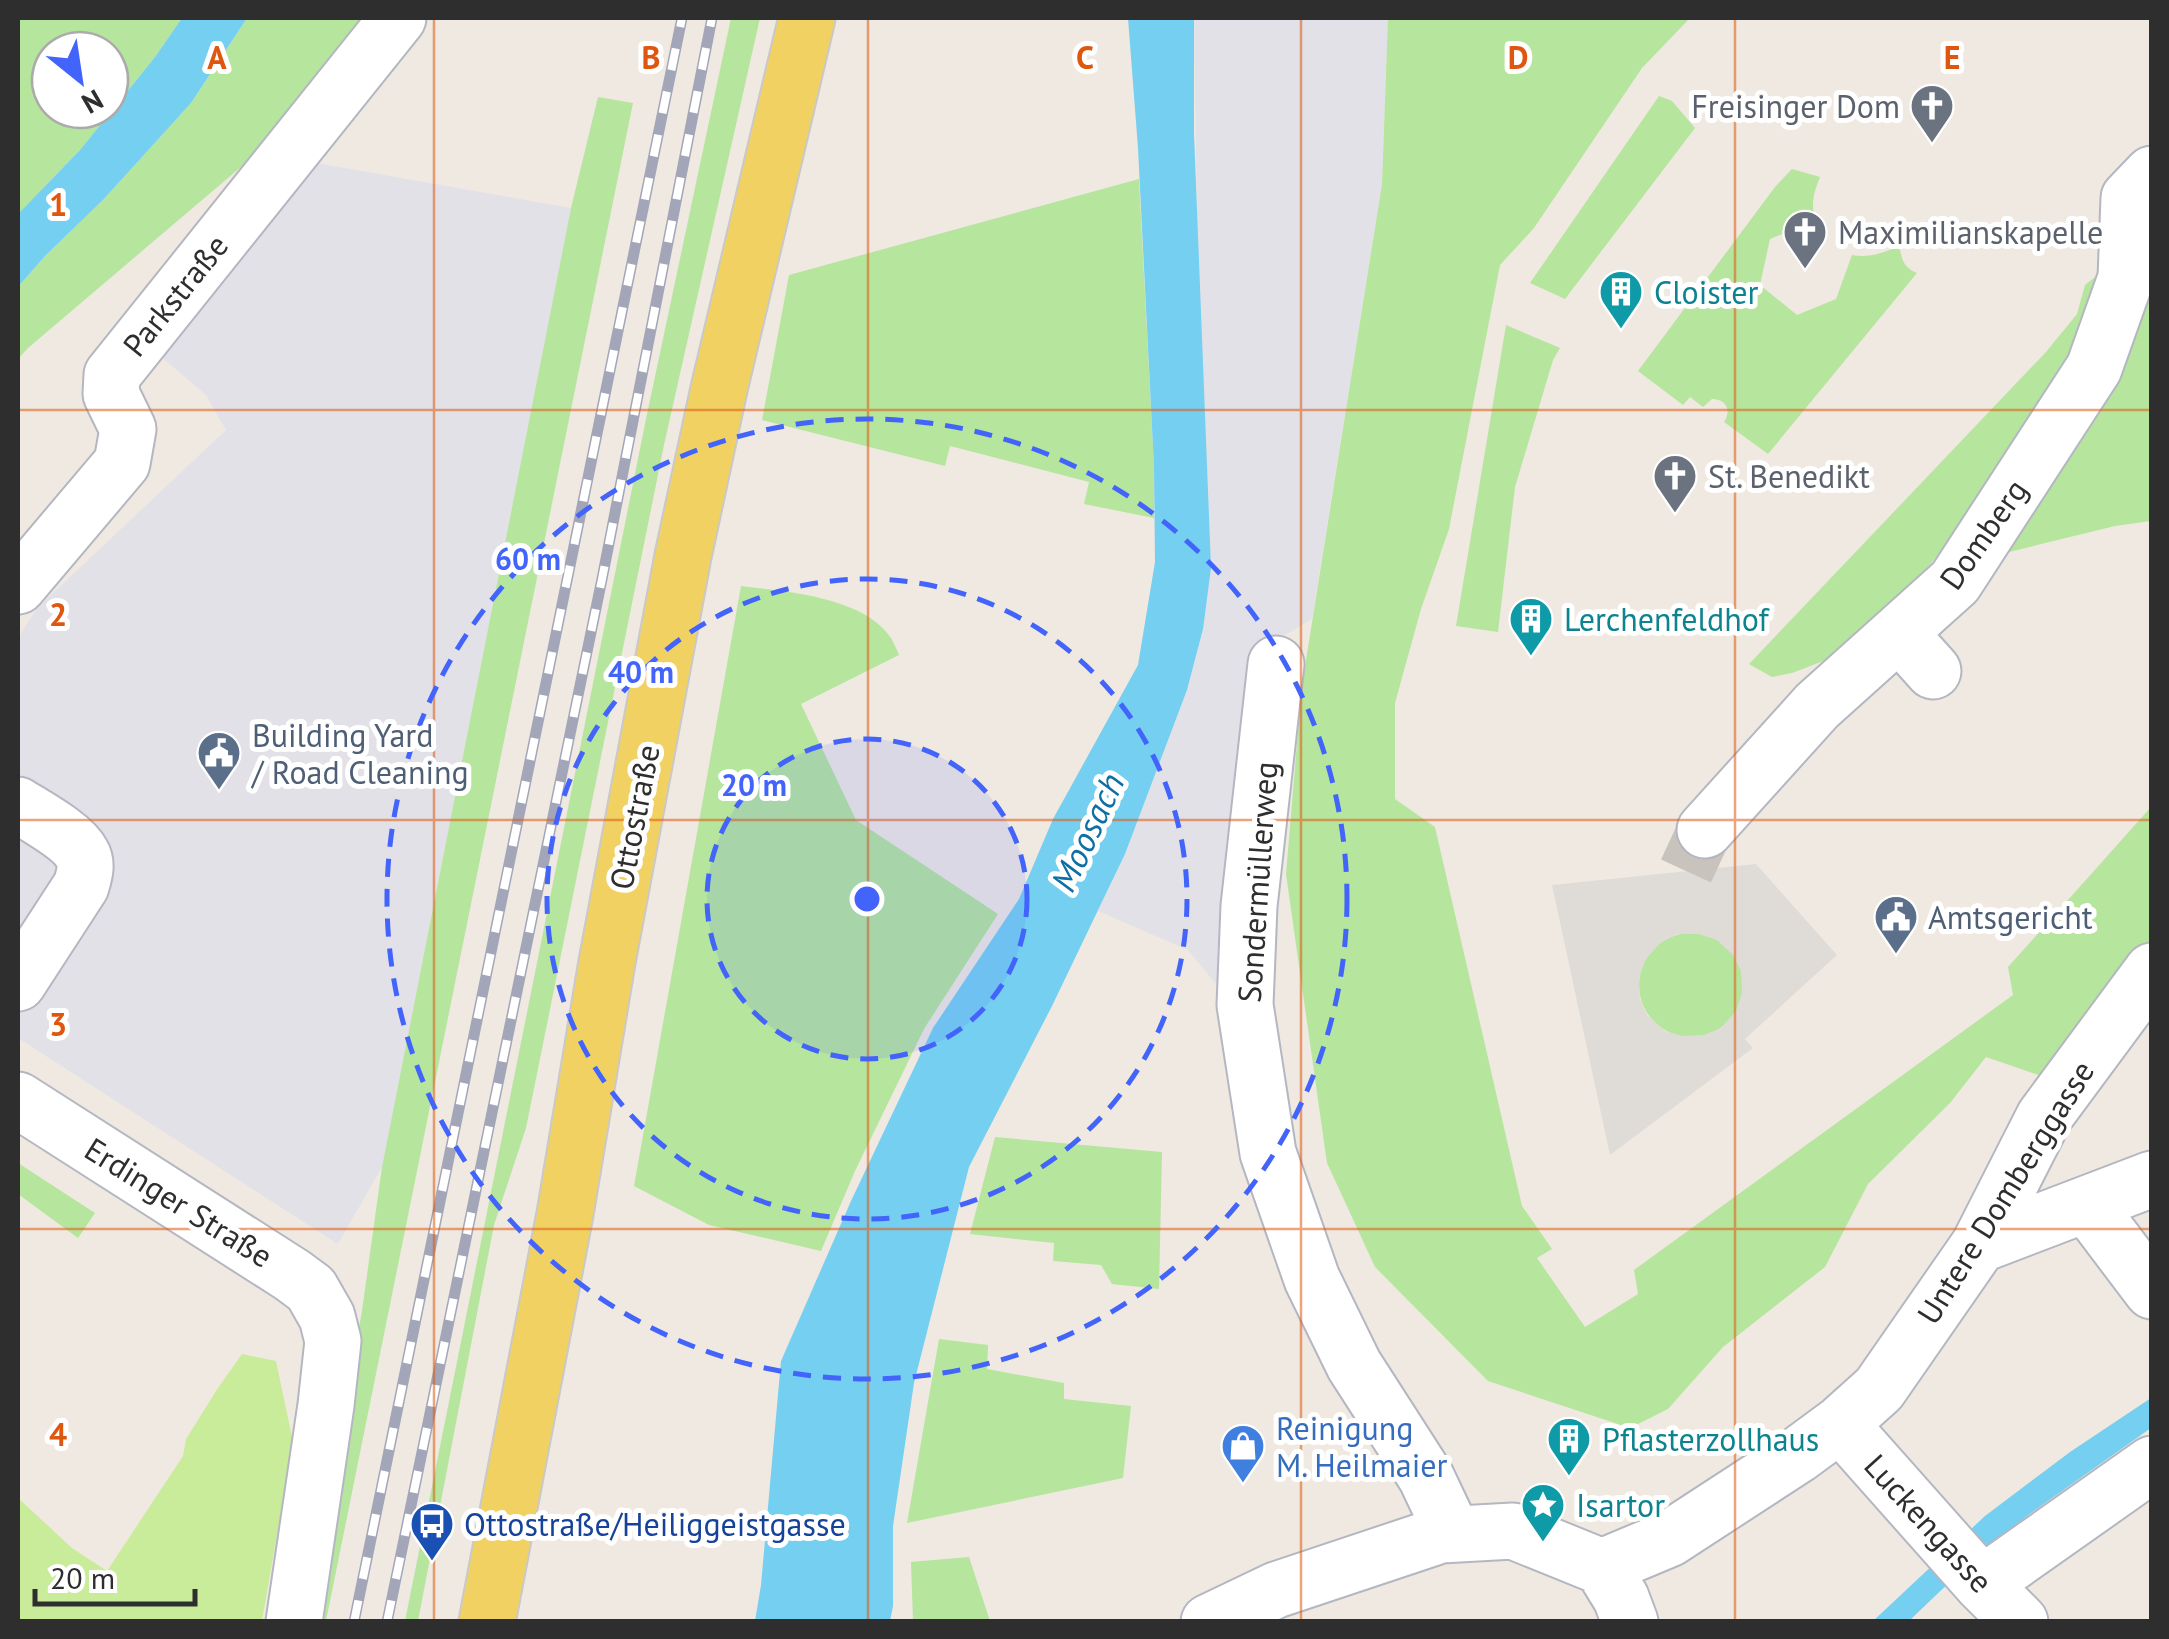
<svg xmlns="http://www.w3.org/2000/svg" width="2169" height="1639" font-family="'PT Sans',sans-serif">
  <style>
    .industrial { fill: #e3e1e8 }
    .green { fill: #b6e59e; fill-rule: evenodd }
    .pitch { fill: #c9ec9a }
    .plaza { fill: #dfdcd8; fill-rule: evenodd }
    .water { fill: #75cff0 }
    .lines { fill: none; stroke-linecap: round; stroke-linejoin: round }
    .minor-tunnel { stroke: #c8c4bd; stroke-width: 55; stroke-dasharray: 55 28; stroke-linecap: butt }
    .minor-casing { stroke: #b4b7c1; stroke-width: 59 }
    .major-casing { stroke: #c9c9c9; stroke-width: 59 }
    .minor { stroke: #fff; stroke-width: 55 }
    .major { stroke: #f2d163; stroke-width: 55 }
    .rail-casing { stroke: #a3a6b8; stroke-width: 11 }
    .rail { stroke: #fff; stroke-width: 8; stroke-dasharray: 22; stroke-linecap: butt }
    .grid { fill: none; stroke: #df570e; stroke-width: 2.5; stroke-opacity: 0.55 }
    .ring { fill: none; stroke: #4264fb; stroke-width: 5; stroke-dasharray: 18 12 }
    .labels { text-anchor: middle; dominant-baseline: central; stroke-width: 10; stroke-linejoin: round; paint-order: stroke }
    .worship-label { font-size: 32px; fill: #5b616d; stroke: #fff; text-anchor: start }
    .culture-label { font-size: 32px; fill: #0d838f; stroke: #fff; text-anchor: start }
    .street-label { font-size: 32px; fill: #2e2e2e; stroke: #fff }
    .service-label { font-size: 32px; fill: #4e5e75; stroke: #fff; text-anchor: start }
    .shop-label { font-size: 32px; fill: #366cbe; stroke: #fff; text-anchor: start }
    .transit-label { font-size: 32px; fill: #164399; stroke: #fff; text-anchor: start }
    .water-label { font-size: 35px; font-style: italic; fill: #0d6fa3; stroke: #fff }
    .grid-label { font-size: 32px; text-anchor: middle; font-weight: bold; fill: #df570e; stroke: #fff; stroke-width: 10; stroke-linejoin: round; paint-order: stroke }
    .centre { fill: #4264fb; stroke: #fff; stroke-width: 5 }
    .ring-label { font-size: 30px; text-anchor: middle; font-weight: bold; fill: #4264fb; stroke: #fff; stroke-width: 10; stroke-linejoin: round; paint-order: stroke }
  </style>
  <rect width="100%" height="100%" fill="#efe9e1"/>
  <path class="industrial" d="M1194,18h194l-6,166 -70,435 -32,19 -59,352 -33,-40 -90,-39 27,-57 62,-164 16,-61z
    M316,163l255,45 -189,959 -44,77 -320,-206v-400l19,-30 189,-178 -20,-35 -55,-47z"/>
  <path class="green" d="M18,18h164l-27,39 -75,93 -62,64zM50,50h60v60h-60z
    M247,18h117l-109,137 -227,193 -10,11v-72l27,-31 58,-56 88,-97z
    M731,18h29l-96,427 -138,683 -32,97 -76,396h-13l241,-1202z
    M1388,18h302l-48,50 -108,160 -34,37 -51,264 -28,80 -26,94v96l40,28 87,379 30,43 -15,9 48,69 53,-33 -4,-24 379,-275 -5,-28 143,-160v139l-101,133 -64,-22 -36,46 -82,81 -43,83 -102,80 -55,62 -38,19 -142,-47 -113,-114 -48,-104 -41,-289 16,-189 80,-501z
    M1659,96l13,5 23,27 -130,171 -35,-16z
    M598,97l35,6 -307,1518 -19,1 55,-311 20,-144 189,-959z
    M1792,169l28,8c-6,15 -10,28 -4,43l-46,19 -10,46 37,30 39,-16 16,-44c18,3 31,-2 47,-9 3,12 3,21 18,27l-149,181 -44,-32c8,-12 2,-23 -12,-23l-9,8 -13,-10 -7,8 -45,-34 137,-184z
    M1139,179l15,288v51l-70,-14 5,-22 -139,-36 -5,20 -183,-46 27,-145z
    M2095,277l9,3v30l-125,196 -93,111 -47,38 -47,18 -20,4 -23,-13 297,-312 31,-38 8,-29z
    M2147,292l4,1v228l-36,5 -110,27 114,-183 19,-38z
    M1506,325l54,23 -7,12 -38,127 -17,145 -42,-6z
    M741,586c45,6 116,10 147,48 5,6 8,14 11,21l-98,49 55,116 142,94 -74,115 -69,142 -34,80 -112,-26 -75,-39z
    M1639 985a52 52 0 1 1 104 0a52 52 0 1 1-104 0Z
    M995,1137l167,15 -3,137 -47,-5 -11,-19 -48,-4 1,-18 -84,-9z
    M18,1163l77,50 -17,25 -60,-44z
    M939,1339l49,6 -1,24 77,14v16l67,7 -8,72 -216,45z
    M969,1557l21,64h-77l-2,-59z"/>
  <path class="pitch" d="M242,1354l34,7 17,81 -31,179h-244v-123l54,50 35,23 76,-115 3,-17 32,-51z"/>
  <path class="plaza" d="M1756,864l81,91 -92,84 8,9 -143,107 -58,-270zM1677,934h22l18,6 16,15 8,16 1,22 -6,18 -15,17 -17,7 -22,1 -17,-5 -18,-16 -7,-16 -1,-22 7,-18 14,-16z"/>
  <path class="water" d="M182,18h65l-56,85 -88,97 -58,56 -27,31v-73l62,-64 75,-93z
    M1128,18h66v115l17,435 -8,61 -16,61 -62,164 -73,152 -83,161 -55,216 -21,143v80l-3,15h-135l6,-36 20,-224 70,-160 82,-173 86,-129 34,-80 85,-154 17,-103 -1,-95 -16,-319z
    M2151,1398v30l-120,85 -50,39 -72,69 -37,1 113,-106 85,-64z"/>
  <g class="lines">
    <path class="minor-tunnel" d="M1686,871l19,-41"/>
    <defs>
      <path id="minor" d="M18,586l104,-123 6,-34 -17,-35 1,-19 286,-357
        M1899,633l34,38
        M1276,664l-27,242 -4,99 23,148 44,126 42,86 72,112 27,57
        M18,805c17,11 55,31 64,49 6,10 2,22 -1,32l-63,97
        M1705,830l112,-124 138,-124 139,-214 32,-90 3,-80 23,-24
        M18,1100l274,175 19,14 16,28 6,24 -7,64 -32,217
        M2087,1205l65,86
        M1979,1245l173,-66
        M1840,1424l142,160 38,38
        M1602,1567l67,-28 129,-84 42,-31 39,-35 100,-144 65,-128 108,-146
        M1982,1584l170,-120
        M1209,1622l67,-32 165,-55 72,-4 89,36 19,31 9,24"/>
      <path id="major" d="M487,1622l78,-408 42,-252 76,-406 36,-167 88,-371"/>
    </defs>
    <use href="#minor" class="minor-casing"/>
    <use href="#major" class="major-casing"/>
    <use href="#minor" class="minor"/>
    <use href="#major" class="major"/>
    <defs>
      <path id="rail" d="M354,1622l328,-1604
        M387,1622l215,-1043 110,-561"/>
    </defs>
    <use href="#rail" class="rail-casing"/>
    <use href="#rail" class="rail"/>
  </g>
  <path class="grid" d="M434,18v1604M868,18v1604M1301,18v1604M1735,18v1604M18,410h2134M18,820h2134M18,1229h2134"/>
  <circle cx="867" cy="899" r="160" fill="#4264fb" fill-opacity=".12"/>
  <g class="ring">
    <circle cx="867" cy="899" r="160"/>
    <circle cx="867" cy="899" r="320"/>
    <circle cx="867" cy="899" r="480"/>
  </g>
  <defs>
    <symbol id="church-pin" viewBox="-11 -11 22 30"><path d="M0 17L-7.5 6A9.5 9.5 0 1 1 7.5 6Z" fill="#6b7280" stroke="#fff"/><path d="M-1.2-6h2.4v3.5h3.3v2.4h-3.3V6h-2.4V-.1h-3.3v-2.4h3.3Z" fill="#fff"/></symbol>
    <symbol id="building-pin" viewBox="-11 -11 22 30"><path d="M0 17L-7.5 6A9.5 9.5 0 1 1 7.5 6Z" fill="#0f9aa8" stroke="#fff"/><path d="M-4-6H4V6H1V3H-1V6H-4ZM-2.5-4.3h1.7v1.8h-1.7ZM.8-4.3h1.7v1.8H.8ZM-2.5-1h1.7V.8h-1.7ZM.8-1h1.7V.8H.8Z" fill="#fff"/></symbol>
    <symbol id="civic-pin" viewBox="-11 -11 22 30"><path d="M0 17L-7.5 6A9.5 9.5 0 1 1 7.5 6Z" fill="#5c6f8a" stroke="#fff"/><path d="M-.6-6.5H3V-4.5H.6V-3L4-1V1h2V6H-6V1h2V-1L-.6-3ZM-1.2 2.5V6h2.4V2.5Z" fill="#fff"/></symbol>
    <symbol id="shop-pin" viewBox="-11 -11 22 30"><path d="M0 17L-7.5 6A9.5 9.5 0 1 1 7.5 6Z" fill="#3f7fe0" stroke="#fff"/><path d="M-5-2.5h2.3a2.7 3.5 0 0 1 5.4 0H5L5.5 6h-11ZM-1.5-2.5h3a1.5 2.3 0 0 0-3 0Z" fill="#fff"/></symbol>
    <symbol id="sight-pin" viewBox="-11 -11 22 30"><path d="M0 17L-7.5 6A9.5 9.5 0 1 1 7.5 6Z" fill="#0f9aa8" stroke="#fff"/><path d="M0-6L1.8-2.2L6-1.7L2.9 1.2L3.7 5.4L0 3.3L-3.7 5.4L-2.9 1.2L-6-1.7L-1.8-2.2Z" fill="#fff"/></symbol>
    <symbol id="bus-pin" viewBox="-11 -11 22 30"><path d="M0 17L-7.5 6A9.5 9.5 0 1 1 7.5 6Z" fill="#1a4fb4" stroke="#fff"/><path d="M-5-6H5V4H4V6H2V4H-2V6H-4V4H-5ZM-3.5-4V0h7V-4ZM-3.5 1.2v1.5H-2V1.2ZM2 1.2v1.5H3.5V1.2Z" fill="#fff"/></symbol>
  </defs>
  <g fill-rule="evenodd">
    <use href="#church-pin" x="1907" y="81" width="50" height="68"/>
    <use href="#church-pin" x="1780" y="207" width="50" height="68"/>
    <use href="#building-pin" x="1596" y="267" width="50" height="68"/>
    <use href="#church-pin" x="1650" y="451" width="50" height="68"/>
    <use href="#building-pin" x="1506" y="594" width="50" height="68"/>
    <use href="#civic-pin" x="194" y="728" width="50" height="68"/>
    <use href="#civic-pin" x="1871" y="892" width="50" height="68"/>
    <use href="#building-pin" x="1544" y="1414" width="50" height="68"/>
    <use href="#shop-pin" x="1218" y="1421" width="50" height="68"/>
    <use href="#sight-pin" x="1518" y="1480" width="50" height="68"/>
    <use href="#bus-pin" x="407" y="1499" width="50" height="68"/>
  </g>
  <g class="labels">
    <g class="worship-label">
      <text x="1900" y="106" text-anchor="end">Freisinger Dom</text>
      <text x="1838" y="232">Maximilianskapelle</text>
      <text x="1708" y="476">St. Benedikt</text>
    </g>
    <g class="culture-label">
      <text x="1654" y="292">Cloister</text>
      <text x="1564" y="619">Lerchenfeldhof</text>
      <text x="1602" y="1439">Pflasterzollhaus</text>
      <text x="1576" y="1505">Isartor</text>
    </g>
    <g class="street-label">
      <text transform="translate(175 295) rotate(-51)">Parkstraße</text>
      <text transform="translate(1983 534) rotate(-55)">Domberg</text>
      <text transform="translate(634 817) rotate(-79)">Ottostraße</text>
      <text transform="translate(1257 882) rotate(-86)">Sondermüllerweg</text>
      <text transform="translate(2005 1192) rotate(-58)">Untere Domberggasse</text>
      <text transform="translate(179 1202) rotate(32)">Erdinger Straße</text>
      <text transform="translate(1929 1523) rotate(48)">Luckengasse</text>
    </g>
    <g class="service-label">
      <text x="252" y="735">Building Yard<tspan x="252" dy="37">/ Road Cleaning</tspan></text>
      <text x="1928" y="917">Amtsgericht</text>
    </g>
    <g class="shop-label">
      <text x="1276" y="1428">Reinigung<tspan x="1276" dy="37">M. Heilmaier</tspan></text>
    </g>
    <g class="transit-label">
      <text x="464" y="1524">Ottostraße/Heiliggeistgasse</text>
    </g>
    <g class="water-label">
      <text transform="translate(1087 832) rotate(-65)">Moosach</text>
    </g>
  </g>
  <g class="grid-label">
    <text x="217" y="69">A</text>
    <text x="651" y="69">B</text>
    <text x="1085" y="69">C</text>
    <text x="1518" y="69">D</text>
    <text x="1952" y="69">E</text>
    <text x="58" y="216">1</text>
    <text x="58" y="626">2</text>
    <text x="58" y="1036">3</text>
    <text x="58" y="1446">4</text>
  </g>
  <circle cx="867" cy="899" r="15" class="centre"/>
  <g class="ring-label">
    <text x="528" y="570">60 m</text>
    <text x="641" y="683">40 m</text>
    <text x="754" y="796">20 m</text>
  </g>
  <rect width="2169" height="1639" fill="none" stroke="#2e2e2e" stroke-width="40"/>
  <g transform="translate(80 80) rotate(150)"><circle r="48" fill="#ffffff" stroke="#ababab" stroke-width="2.5"/>
  <path d="M0-8L18 38L0 25L-18 38Z" fill="#4264fb"/>
  <text y="-15" font-size="28" font-weight="bold" text-anchor="middle" fill="#2e2e2e">N</text>
  </g>
  <path d="M35 1589v15h160v-15" fill="none" stroke="#2e2e2e" stroke-width="5"/>
  <text x="50" y="1589" font-size="30" fill="#2e2e2e" stroke="#ffffff" stroke-width="8" paint-order="stroke">20 m</text>
</svg>
